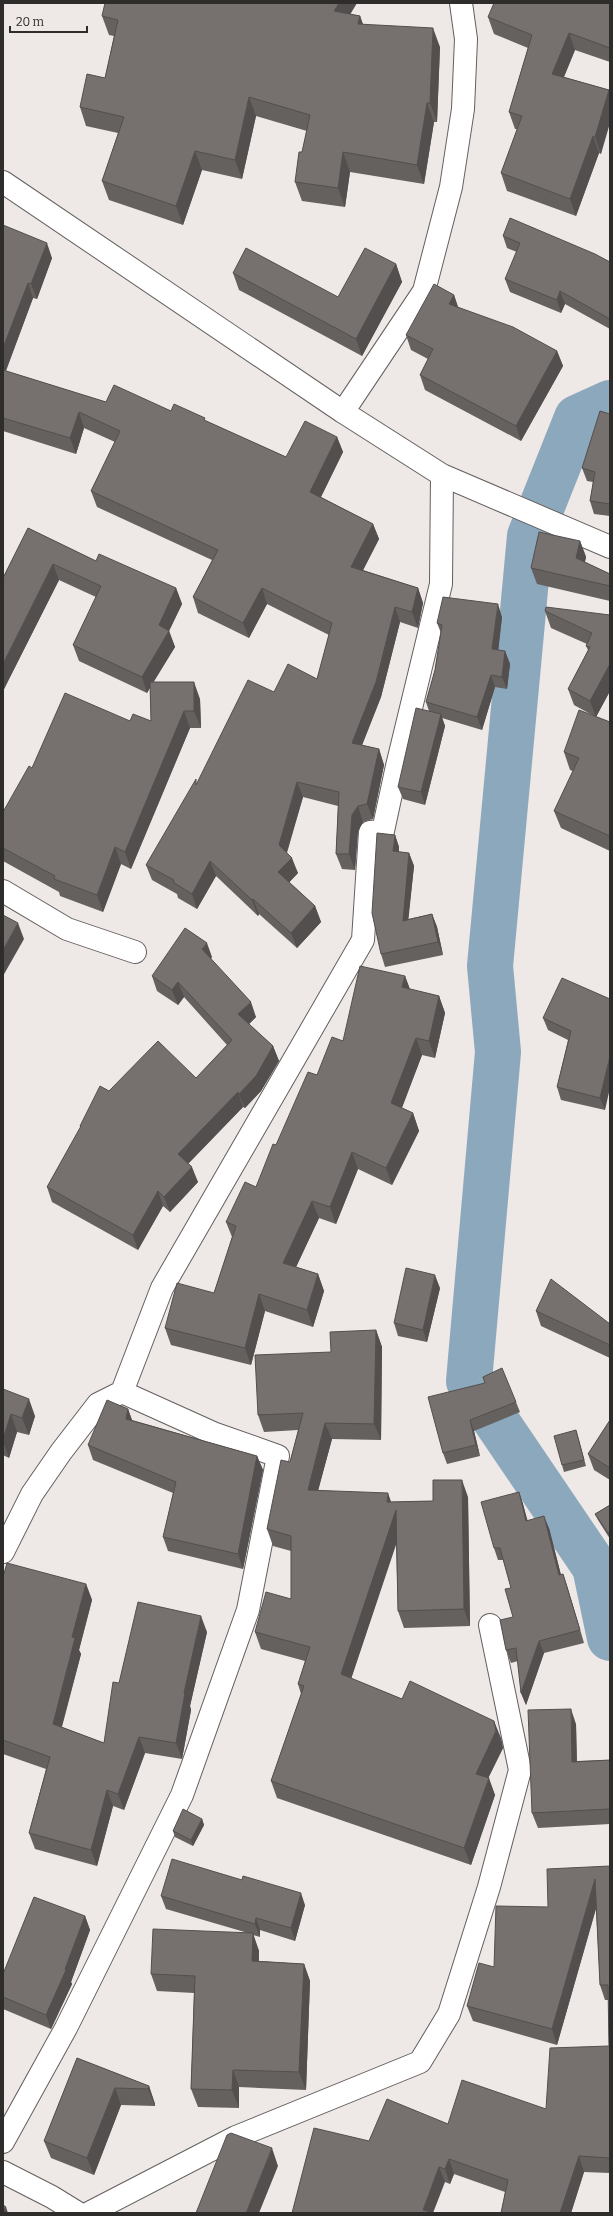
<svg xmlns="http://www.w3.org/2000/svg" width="613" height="2216" font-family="Bitter,serif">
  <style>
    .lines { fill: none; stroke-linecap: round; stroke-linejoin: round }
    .river { stroke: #8ca8bc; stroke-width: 46 }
    .minor-casing { stroke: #645f5e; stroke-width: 24 }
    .minor { stroke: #fff; stroke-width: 22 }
    .wall { fill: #65615f }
    .shaded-wall { fill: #534f4e }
    .building { fill: #76716f; stroke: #534f4e }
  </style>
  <rect width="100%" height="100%" fill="#eee8e6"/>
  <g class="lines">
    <path class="river" d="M610,403l-33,15 -47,118 -40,430 8,86 -29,329 126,186 15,71"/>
    <defs>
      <path id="minor" d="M3,182l340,230 99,63 168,72
        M343,412l81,-121 27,-104 12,-78 3,-70 -5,-36
        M3,891l64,38 68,23
        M3,1552l29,-58 29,-42 37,-48 24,-12 40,-104 201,-348 7,-108 13,-1 14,-65 44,-182 1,-109
        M3,2142l63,-114 116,-233 66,-185 30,-154 -65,-23 -91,-41
        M3,2172l49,25 26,16
        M89,2213l147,-76 184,-75 29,-48 40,-127 31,-117 -30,-145"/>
    </defs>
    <use href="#minor" class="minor-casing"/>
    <use href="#minor" class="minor"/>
  </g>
  <path class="wall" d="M610,3v59l-35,-12 -11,27 45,13 -8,64 -2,-1 -23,63 -69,-25 -6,-18 16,-44h-2l-6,-17 19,-64 -34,-14 -6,-17z
    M350,14l10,2 3,9 77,22 -3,75h-3l-10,62 -74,-12 -5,35 -43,-6 -7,-19 12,-51 -51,-15 -14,63 -40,-9 -19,55 -74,-25 -7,-19 16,-48 -32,-7 -6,-19 25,-29 9,-42 -5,-1 -7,-19z
    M3,225l49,33 -15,41 -4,-1 -27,73 100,31 65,9 35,10 80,36 51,-20 6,15 -22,45 52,27 6,15 -16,31 55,18 5,15 -5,25 -18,-6 -19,75 -19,48 17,4 5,16 -11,54 -10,3 -5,9 -3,39 -13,-1 -6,-15 2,-48 -35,-9 -16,56 11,20 -9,9 26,24 6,16 -24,26 -38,-34 -1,2 -42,-40 -19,33 -19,-11 -1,-4 -25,-14 -6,-15 51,-82 77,-91 43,-13 12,-44 -62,-31 -18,34 -51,-25 -5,-16 19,-37 -115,-53 -6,-16 24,-49 -31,-14 -8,26 -73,-23z
    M503,236l107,26v67l-45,-25 -4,9 -51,-21 -5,-13 12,-27 -10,-4z
    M396,264l6,18 -40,74 -123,-66 -6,-17 105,24z
    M454,295l4,12 99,44 6,15 -42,75 -96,-51 -5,-15 8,-16 -17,-9 -5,-15z
    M610,414v102l-16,-2 -4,-13 3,-19 -6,-1 -5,-13z
    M28,528l68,33 80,27 6,16 -13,27 6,16 -22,35 47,17 1,29h-11l-59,141 -10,-5 -18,48 -43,-16 -1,-4 -56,-31v-49l29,-44 98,-47h21l-1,-34 -3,6 -68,-32 -6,-16 23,-48 -37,-17 -56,111v-113z
    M580,541l6,16 -1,5 25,12v27l-73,-17 -6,-16z
    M545,611l65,4v76l-14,26 14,5v129l-49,-23 -7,-17 19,-40 -3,-1 -6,-18 30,-36 -20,-11 -6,-16 20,-39 -2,-4 1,-2 -36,-16z
    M502,617l-4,33 7,1 5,13 -3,25 -12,-2 -13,43 -40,-12 3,8 -20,79 -22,-6 -5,-12 31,-76 -3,-9 9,-32 6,-37 -4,-10z
    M395,835l4,12v5l10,1 5,13 -6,53 24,-5 5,13 6,28 -58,12 -4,-13z
    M212,957l-1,2 45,58 -7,7 24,22 6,15 -18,30 -16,17 -2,-1 -55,57 10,18 -28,30 -7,-6 -25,44 -86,-48 -5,-15 34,-59 -1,-2 29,-35 87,-13 31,-33 -43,-48 -6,8 -21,-14 -5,-15z
    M405,976l5,13 29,7 6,17 -10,45 -13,-3 -20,53 11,5 6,18 -27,54 -34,-16 -22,55 -17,-6 -23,49 22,7 6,17 -11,36 -48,-16 -14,54 -80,-20 -6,-17 49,-35 18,-56 -6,-15 30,-35 20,-42 41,-70 26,-34z
    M610,999l-5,111 -44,-10 -4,-13 11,-47 -20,-10 -5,-12z
    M440,1288l-13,54 -29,-6 -4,-13z
    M536,1311l74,13v34l-69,-32z
    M376,1330l6,17 -1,93 -49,-1 -14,51 73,12 42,-1 35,-4 2,129 -66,2 -6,-17 -2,-68 -45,136 150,59 2,10 -15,30 7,17 -24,70 -194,-67 -6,-17 30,-87 -3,-10 7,-23 -44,-12 -6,-17 36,-33v-48l-18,-5 -6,-17 23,-67 8,-32 -34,2 -6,-17 73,-63z
    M483,1377l33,25 4,10 -46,19 6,25 -33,8 -4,-11 42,-70z
    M3,1389l32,27 -6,19 -12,-3 -8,26 -6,-3z
    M128,1409l4,11 125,36 6,14 -20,99 -75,-18 -5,-14 10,-44 -80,-33 -5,-15z
    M610,1420v60l-16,-10 -6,-16z
    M576,1430l2,7 8,29 -22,6 -2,-7z
    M519,1492l4,12 4,17 22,7 12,47 2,-1 4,12 17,57 -40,10 -18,52 -5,-12 -3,-32 -7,2 -5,-13 7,-33 -2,-29 -8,-28h-5l-4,-12z
    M610,1505v34l-12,-19 -3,-6z
    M3,1577l83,7 6,16 -13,50 2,4 -19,73 42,16 15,-60 88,-51 -17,74 1,4 -9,49 -37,-6 -21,57 -11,-4 -16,60 -62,-17 -6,-16 17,-64 -43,-15z
    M576,1724l1,37 33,-1v64l-72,4 -6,-15z
    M202,1819l2,6 -11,21 -18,-9 -2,-6z
    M610,1866v307l-26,-1 -13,41h-70l4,-21 -51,-18 -4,10 -5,-2 -153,31 77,-72 79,-17 98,-15 63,-63 -1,-46h-3l-5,-15 -4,-76 -39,136 -84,-24 -6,-15 27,-39 54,-60z
    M161,1896l144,9 -10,36 -35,-11v7l-7,-2 6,16v10l45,3 6,17 -4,109 -67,-3v21l-41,-1 -7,-18 3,-96 -37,-2 -6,-17 97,-41 -82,-24z
    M85,1916l5,14 -19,52 1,2 -21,45 -48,-20v-35z
    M77,2058l72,28 6,18v2l-34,-1 -27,70 -43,-17 -7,-17z"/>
  <path class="shaded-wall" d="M339,3h18l-16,27 -7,-19z
    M360,16l7,19 -9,-11z
    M433,28l7,19 -3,75 -7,-19z
    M569,33l6,17 -17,41 -6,-17z
    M609,90l1,4v29l-9,31 -6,-17z
    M249,97l7,19 -14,63 -7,-19z
    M427,103l7,19 -10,62 -7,-19z
    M593,136l6,17 -23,63 -6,-17z
    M195,151l7,19 -19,55 -7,-19z
    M343,152l7,20 -5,35 -7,-19z
    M47,243l5,15 -15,41 -6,-15z
    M396,264l6,18 -40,74 -6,-17z
    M28,283l5,15 -30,80v-30z
    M560,291l5,13 -4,9 -4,-13z
    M454,295l5,15 -10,-6z
    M557,351l6,15 -42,75 -5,-15z
    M79,412l5,16 -8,26 -6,-16z
    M337,437l6,15 -27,55 -6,-15z
    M373,524l6,15 -22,43 -6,-15z
    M580,541l6,16 -4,17 -6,-16z
    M53,564l6,16 -56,111v-27z
    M176,588l6,16 -13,27 6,16 -28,46 -5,-16 17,-52z
    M262,588l5,16 -18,34 -6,-15z
    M418,588l5,15 -5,25 -6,-16z
    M498,604l4,13 -5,45 -5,-13z
    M395,607l5,15 -19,75 -24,61 -5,-15z
    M505,651l5,13 -3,25 -5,-12z
    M610,664v27l-14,26 -6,-16z
    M491,675l4,12 -13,43 -5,-13z
    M194,682l6,17 1,29 -7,-17z
    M184,711l6,17 -59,141 -6,-17z
    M441,714l4,12 -20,79 -4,-13z
    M379,749l5,16 -11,54 -6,-15z
    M297,782l6,15 -19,64 -5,-16z
    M358,806l5,16 -5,9 -3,39 -6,-16 3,-39z
    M395,835l4,12 -1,17 -5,-13z
    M115,847l6,17 -18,48 -6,-17z
    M409,853l5,13 -7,67 -4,-12z
    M292,858l6,15 -14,15 -6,-16z
    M210,861l6,15 -19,33 -5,-15z
    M253,899l6,15 -1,2 -6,-16z
    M315,906l6,16 -24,26 -6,-15z
    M432,914l5,13 6,28 -5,-13z
    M18,923l6,16 -21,37v-26z
    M207,943l5,14 -5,7 -5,-15z
    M405,976l6,17 -9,-6z
    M178,982l6,15 -6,8 -6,-15z
    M439,996l6,17 -10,45 -6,-17z
    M251,1002l5,15 -12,12 -6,-15z
    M416,1038l6,17 -25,65 -6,-17z
    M273,1046l6,15 -18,30 -16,17 -6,-14z
    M610,1056v32l-5,22 -5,-12z
    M238,1092l5,15 -60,62 -5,-15z
    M413,1113l6,18 -27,54 -6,-17z
    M352,1152l6,17 -22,55 -6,-17z
    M192,1167l6,15 -28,30 -6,-15z
    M158,1191l5,15 -25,44 -5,-15z
    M312,1201l7,17 -29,62 -7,-17z
    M318,1274l6,17 -11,36 -6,-17z
    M435,1275l5,13 -13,54 -4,-12z
    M259,1294l6,17 -14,54 -6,-17z
    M376,1330l6,17 -1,93 -7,-16z
    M29,1399l6,17 -6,19 -7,-17z
    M128,1409l5,14 -7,-4z
    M11,1414l6,18 -8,26 -6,-17v-2z
    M470,1420l4,11 6,25 -4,-11z
    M325,1423l7,16 -18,67 -6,-16z
    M257,1456l6,14 -20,99 -5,-15z
    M462,1480l6,17 2,129 -6,-17z
    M519,1492l4,12 8,29 -5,-12z
    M388,1493l6,17h2l6,17 -55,164 -6,-17 46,-172z
    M544,1516l5,12 15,59 -5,-12z
    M610,1532v6l-2,-5z
    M563,1574l4,12 17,57 -4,-13z
    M86,1584l6,16 -13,50 2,4 -23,86 -5,-16 19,-87z
    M201,1616l6,16 -17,74 1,4 -9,49 -6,-16 8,-50z
    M539,1641l5,12 -18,52 -5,-12z
    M571,1709l5,15 1,53 -5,-15z
    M494,1721l7,17 2,10 -21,43 -6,-17z
    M139,1737l6,16 -21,57 -6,-16z
    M489,1778l6,17 -24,70 -7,-17z
    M107,1790l6,16 -16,60 -6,-16z
    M202,1819l2,6 -11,21 -2,-6z
    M595,1879l5,15 -43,151 -5,-16z
    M301,1893l4,12 -10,36 -4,-13z
    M85,1916l5,14 -19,52 1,2 -21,45 -5,-14 19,-46z
    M256,1918l4,12v7l-5,-13z
    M253,1933l6,18 -1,28 -6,-18z
    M304,1964l6,17 -4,109 -7,-18z
    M233,2070l6,17v21l-7,-18z
    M149,2086l6,18v2l-7,-17z
    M115,2088l6,17 -27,70 -7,-17z
    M272,2148l6,18 -19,47h-13z
    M579,2156l5,16 -13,41h-11z
    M449,2159l5,15 -4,10 -5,-15z
    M439,2167l6,15 -12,31 -10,-3z
    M6,2207l2,6h-5v-2z"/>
  <path class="building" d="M105,3h234l-5,8 26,5 -2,8 75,4 -3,75h-3l-10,62 -74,-13 -5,36 -43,-6 4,-30h3l8,-37 -61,-18 -14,63 -40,-9 -19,55 -74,-25 22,-64 -44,-10 7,-33 18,4 13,-58 -16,-4z
    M494,3h116v45l-41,-15 -17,41 57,16 -14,47 -2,-1 -23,63 -69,-26 21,-57 -13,-4 23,-77 -44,-18z
    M510,218l85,36 15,8v57l-50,-28 -3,9 -52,-21 15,-36 -17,-7z
    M3,225l44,18 -16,41 -3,-1 -25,65z
    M246,248l92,49 27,-49 31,16 -40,75 -123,-66z
    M434,284l20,11 -5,9 64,23 44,24 -41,75 -96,-51 13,-26 -27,-14z
    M3,370l103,32 8,-17 57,26 3,-7 31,14 -1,2 82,37 19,-36 32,16 -27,55 63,32 -22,43 67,21 -6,24 -17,-5 -19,75 -24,61 27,6 -12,55 -9,2 -6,9 -3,39h-13l3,-62 -42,-10 -18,63 13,13 -14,14 37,34 -24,27 -38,-34 -1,1 -42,-39 -18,33 -19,-12 1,-2 -28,-15 50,-86v6l52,-105 26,12 14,-28 29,15 15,-56 -70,-35 -19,35 -50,-26 25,-47 -127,-59 29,-60 -41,-19 -9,26 -67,-20z
    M600,411l10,3v90l-20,-3 5,-29 -13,-4z
    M28,528l68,33 3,-7 77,34 -17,37 10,6 -27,46 -69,-32 28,-59 -48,-22 -50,100v-86z
    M539,532l41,9 -4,17 34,16v12l-79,-18z
    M443,597l55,7 -6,45 13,2 -3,26 -11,-2 -14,42 -51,-15 9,-32 7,-45 -5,-2z
    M546,607l64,8v49l-20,37 -22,-12 22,-42 -4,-1 6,-13 -47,-22z
    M150,682h44v29h-10l-59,141 -10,-5 -18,48 -43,-16 1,-3 -52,-28v-36l26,-46 3,2 33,-75 65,28 3,-7 18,7z
    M416,708l25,6 -20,78 -23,-5z
    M579,710l31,12v114l-56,-25 25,-53 -15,-6z
    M377,833l18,2 -2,16 16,2 -6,68 29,-7 6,28 -57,12 -9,-41z
    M3,915l15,8 -15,27z
    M185,928l22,15 -5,6 49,53 -13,12 35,32 -17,30 -17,18 -1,-2 -60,62 14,13 -28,30 -6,-6 -25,44 -86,-48 34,-61h-1l20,-40 9,5 49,-50 38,37 36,-38 -54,-58 -6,8 -20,-14z
    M360,966l45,10 -3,11 37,9 -10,45 -13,-3 -25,65 22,10 -27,55 -34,-16 -22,55 -18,-6 -29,62 35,11 -11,36 -48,-16 -14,54 -80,-20 12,-45 37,10 22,-67 -10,-4 19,-40 11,5 17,-43 3,1 32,-73 9,3 15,-38 11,4z
    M562,978l48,21v57l-10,42 -43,-11 14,-56 -28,-13z
    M406,1268l29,7 -12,55 -29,-7z
    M551,1279l59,45v21l-74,-34z
    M376,1330l-2,94 -49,-1 -17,67 80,3 -1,9 46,-1v-21h29l2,129 -66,2 -2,-101 -55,164 61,25 8,-18 84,40 2,10 -20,43 13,4 -25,70 -193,-67 33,-95 -6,-2 12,-37 -55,-15 11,-40 25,7v-63l-24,-7 14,-69 9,2 13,-49 -45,2 -3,-60 76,-3 -1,-20z
    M502,1368l14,34 -46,18 6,25 -33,8 -15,-56 57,-14 -2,-6z
    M3,1389l26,10 -7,19 -11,-4 -8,25z
    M107,1400l21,9 -2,10 131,37 -19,98 -75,-17 13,-55 -88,-37z
    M610,1420v48l-22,-14z
    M576,1430l8,30 -22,5 -8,-29z
    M519,1492l7,29 18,-5 15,59 4,-1 17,56 -41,11 -18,52 -5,-45 -10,2 -6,-30 13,-3 -8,-28 6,-1 -11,-40h-6l-13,-46z
    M610,1505v27l-2,1 -13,-19z
    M7,1563l79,21 -14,53 3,1 -22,86 51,19 9,-61 6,1 19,-81 63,14 -17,77h1l-9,50 -37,-6 -21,57 -11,-4 -16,60 -62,-17 21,-76 -47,-17v-163z
    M571,1709l1,53 38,-2v49l-78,4 -4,-103z
    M183,1809l19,10 -11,21 -18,-9z
    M172,1859l70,21 1,-4 58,17 -10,35 -35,-10 -1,6 -94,-28z
    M610,1866v292l-31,-2 -19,57h-59l7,-33 -59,-21 -4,10 -6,-2 -16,43 11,3h-142l22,-85 55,13 18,-42 61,25 14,-44 84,29 4,-61 59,-2 -1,-61h-8l-5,-106 -43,150 -85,-23 12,-43 15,4 2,-61 52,1 -1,-38z
    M34,1897l51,19 -20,53 1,1 -20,45 -43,-18v-23z
    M153,1929l100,4 -1,28 52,3 -5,108 -66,-2 -1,20 -41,-1 4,-113 -44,-2z
    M77,2058l72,28 -1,3 -33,-1 -28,70 -43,-17z
    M231,2133l41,15 -26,65h-50l31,-78z
    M3,2205l3,2 -3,4z"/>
  <rect width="613" height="2216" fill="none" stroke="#2f2d2c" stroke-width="8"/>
  <path d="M10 26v6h77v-6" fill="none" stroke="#2f2d2c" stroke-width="2"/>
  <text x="16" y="26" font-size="12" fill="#2f2d2c" stroke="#eee8e6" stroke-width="3" paint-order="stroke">20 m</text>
</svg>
